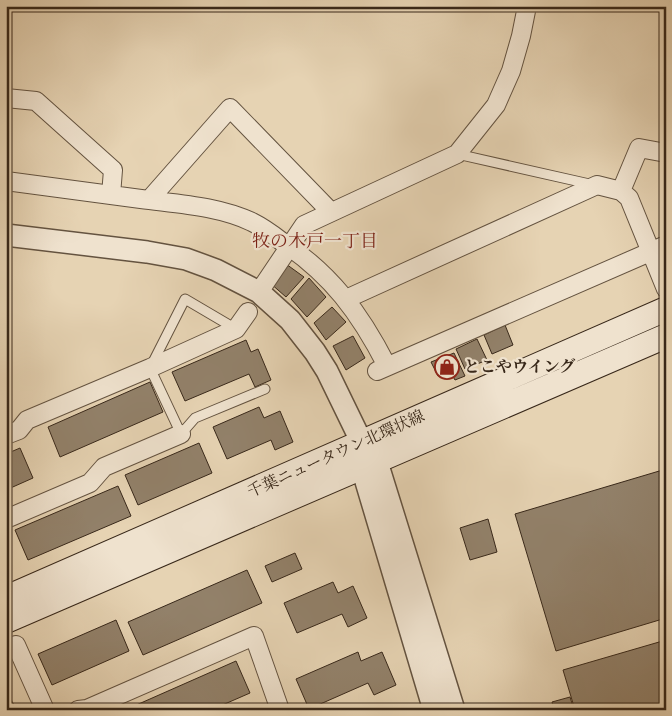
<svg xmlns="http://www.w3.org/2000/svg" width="672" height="716" font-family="Cardo,'Noto Serif JP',serif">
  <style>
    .building { fill: #92816a; stroke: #38281a }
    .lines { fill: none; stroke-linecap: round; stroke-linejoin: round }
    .service-casing { stroke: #645340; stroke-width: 11 }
    .minor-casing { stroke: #645340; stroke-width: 20 }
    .tertiary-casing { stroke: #645340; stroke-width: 24 }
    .secondary-casing { stroke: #38281a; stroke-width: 26 }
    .service { stroke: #efe2ce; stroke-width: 9 }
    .minor { stroke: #efe2ce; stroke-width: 18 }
    .tertiary { stroke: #efe2ce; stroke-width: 21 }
    .secondary { stroke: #efe2ce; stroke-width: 24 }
    .labels { text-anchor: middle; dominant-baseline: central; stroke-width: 4.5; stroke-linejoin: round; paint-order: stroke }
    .poi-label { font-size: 16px; font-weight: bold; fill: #38281a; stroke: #efe2ce; text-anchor: start }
    .street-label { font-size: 16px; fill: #38281a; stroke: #efe2ce }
    .neighbourhood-label { font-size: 18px; fill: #7a1f14; stroke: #efe2ce }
  </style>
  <rect width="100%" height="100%" fill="#e6d3b3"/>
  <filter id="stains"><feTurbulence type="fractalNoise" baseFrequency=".004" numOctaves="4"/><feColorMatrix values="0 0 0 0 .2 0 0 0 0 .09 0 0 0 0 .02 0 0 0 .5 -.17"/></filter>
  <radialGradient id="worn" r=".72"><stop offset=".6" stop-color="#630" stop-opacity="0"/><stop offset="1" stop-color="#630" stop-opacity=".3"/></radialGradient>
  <path class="building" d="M286,264l18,13 -18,20 -16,-14z
    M309,278l17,19 -19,20 -16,-18z
    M332,307l14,15 -20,18 -12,-17z
    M505,325l8,20 -21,9 -8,-19z
    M353,336l12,22 -19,12 -13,-24z
    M477,339l10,21 -22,9 -9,-20z
    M246,340l5,12 7,-3 13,31 -16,7 -6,-13 -64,27 -13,-29z
    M454,353l11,23 -10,4 -4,-7 -13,3 -7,-14z
    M150,382l13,30 -103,45 -12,-30z
    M259,407l5,11 16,-7 13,31 -18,8 -4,-10 -44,19 -14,-32z
    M199,443l13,30 -74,32 -13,-30z
    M20,448l13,30 -27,12v-36z
    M666,469v149l-110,33 -41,-137z
    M118,486l13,30 -103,44 -13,-30z
    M488,519l9,33 -27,8 -10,-32z
    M295,553l7,16 -30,13 -7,-16z
    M247,570l15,33 -119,52 -15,-33z
    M333,582l5,11 15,-7 14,32 -19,9 -6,-13 -45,19 -13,-30z
    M116,620l13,31 -77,34 -14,-31z
    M666,640v70h-91l-12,-40z
    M358,652l3,9 21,-9 14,33 -22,10 -6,-12 -59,26 -13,-30z
    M236,661l14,32 -39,17h-86z
    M6,688l10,22h-10z
    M570,697l4,13h-20l-2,-8z"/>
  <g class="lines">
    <defs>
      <path id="service" d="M457,154l137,31
        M236,329l-51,-30 -35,69 31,66 14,-16 70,-29"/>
      <path id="minor" d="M6,98l30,3 77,69 -2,25
        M666,153l-27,-5 -18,43 8,7 37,91
        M6,181c45,6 90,12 135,18 37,5 77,7 111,23 10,5 20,12 29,19 50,33 79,72 106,125
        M149,200l81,-92 101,104
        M259,292l45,-67 153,-71 39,-49 15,-34 10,-35 6,-30
        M346,299l251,-114 24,6
        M377,371l289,-126
        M6,435l13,-5 8,-10 123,-52 86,-39 12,-17
        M6,519l84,-36 14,-16 77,-33
        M16,645l29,65
        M78,710l9,-1 167,-73 26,74"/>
      <path id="tertiary" d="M6,235l141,17 39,7 30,11 43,22 31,28 25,32 12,19 35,72 15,19 77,248
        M362,451v17l72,242"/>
      <path id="secondary" d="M6,598l660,-289
        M6,621l660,-285"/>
    </defs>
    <use href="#service" class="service-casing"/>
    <use href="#minor" class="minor-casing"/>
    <use href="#tertiary" class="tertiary-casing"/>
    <use href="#secondary" class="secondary-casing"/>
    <use href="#service" class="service"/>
    <use href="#minor" class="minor"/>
    <use href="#tertiary" class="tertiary"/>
    <use href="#secondary" class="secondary"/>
  </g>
  <defs>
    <symbol id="shop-ring" viewBox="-11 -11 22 22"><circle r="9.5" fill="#efe2ce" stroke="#8f2418" stroke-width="1.5"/><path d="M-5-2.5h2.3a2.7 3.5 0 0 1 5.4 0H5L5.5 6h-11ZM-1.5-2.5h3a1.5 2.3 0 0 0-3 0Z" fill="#8f2418"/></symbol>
  </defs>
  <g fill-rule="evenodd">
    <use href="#shop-ring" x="433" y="353" width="28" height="28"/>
  </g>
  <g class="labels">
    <g class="poi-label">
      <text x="464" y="367">とこやウイング</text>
    </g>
    <g class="street-label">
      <text transform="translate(336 454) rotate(-24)">千葉ニュータウン北環状線</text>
    </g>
    <g class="neighbourhood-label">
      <text x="315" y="241">牧の木戸一丁目</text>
    </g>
  </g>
  <rect width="672" height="716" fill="none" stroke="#e6d3b3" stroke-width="25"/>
  <rect x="8" y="8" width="657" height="701" fill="none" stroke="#38281a" stroke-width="2.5"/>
  <rect x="12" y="12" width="647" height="691" fill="none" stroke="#38281a"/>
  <rect width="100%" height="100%" filter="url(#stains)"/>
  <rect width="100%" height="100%" fill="url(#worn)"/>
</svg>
